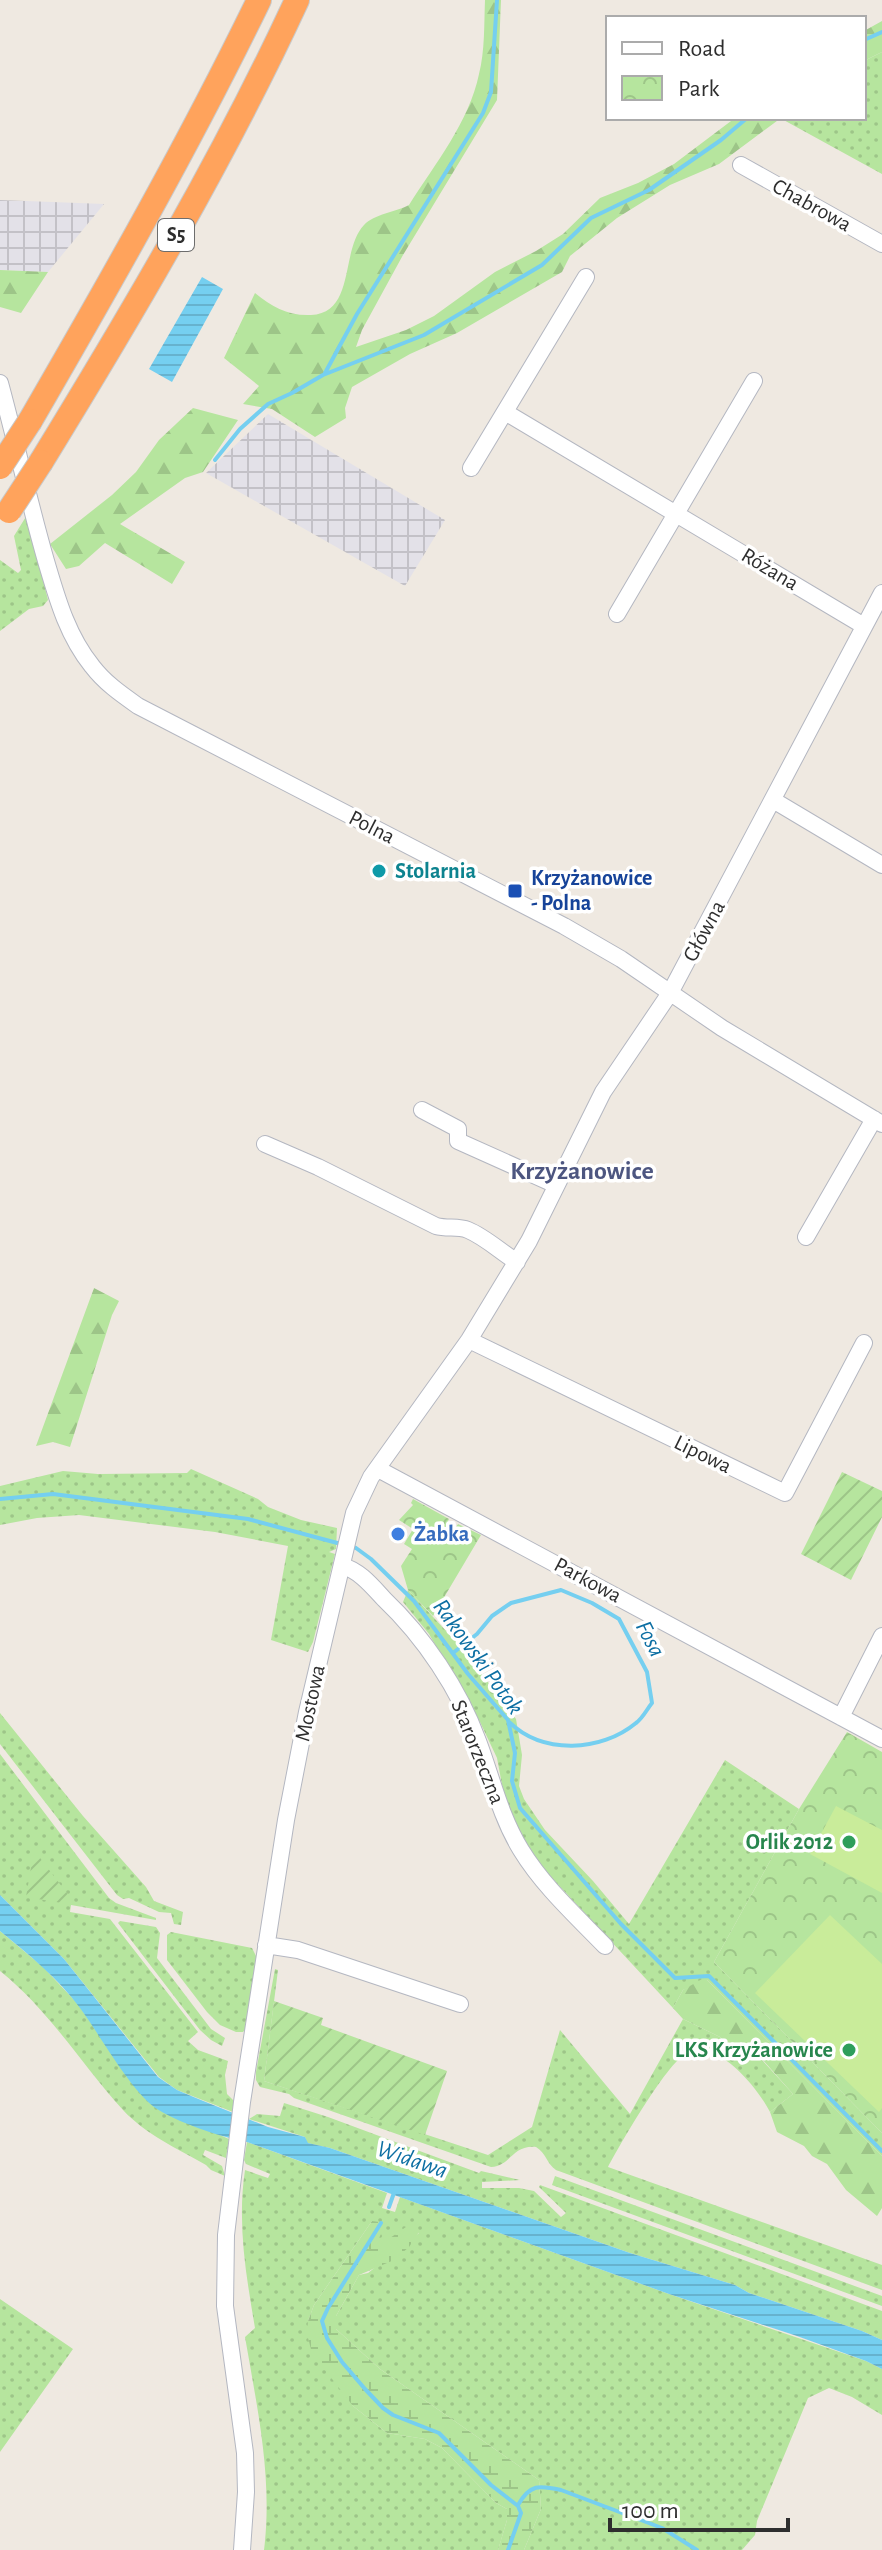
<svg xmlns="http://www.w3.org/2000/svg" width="882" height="2550" font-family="'Alegreya Sans',sans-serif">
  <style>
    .industrial { fill: url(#industrial-grid) }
    .grass { fill: url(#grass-dots) }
    .forest { fill: url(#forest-firs) }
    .wetland { fill: url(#wetland-marsh) }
    .park { fill: url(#park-crowns) }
    .garden { fill: url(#garden-furrows) }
    .pitch { fill: #c9ec9a }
    .water { fill: url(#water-rules) }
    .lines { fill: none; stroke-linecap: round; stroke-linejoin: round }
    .stream { stroke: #75cff0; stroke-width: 4 }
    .minor-casing { stroke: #b4b7c1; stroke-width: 18 }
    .highway-casing { stroke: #c9c9c9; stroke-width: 26 }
    .minor { stroke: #fff; stroke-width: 16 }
    .highway { stroke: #ffa35c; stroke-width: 24 }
    .highway-bridge-casing { stroke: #c9c9c9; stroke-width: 26; stroke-linecap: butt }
    .highway-bridge { stroke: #ffa35c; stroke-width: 24 }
    .culture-dot { fill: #0f9aa8; stroke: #fff; stroke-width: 3 }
    .transit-dot { fill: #1a4fb4; stroke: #fff; stroke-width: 3 }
    .shop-dot { fill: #3f7fe0; stroke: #fff; stroke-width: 3 }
    .leisure-dot { fill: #2e9e5b; stroke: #fff; stroke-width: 3 }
    .labels { text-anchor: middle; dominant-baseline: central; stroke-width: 7; stroke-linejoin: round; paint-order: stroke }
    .shield { fill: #fff; stroke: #6d6d6d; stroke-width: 2 }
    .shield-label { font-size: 20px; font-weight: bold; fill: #2e2e2e }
    .street-label { font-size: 22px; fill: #2e2e2e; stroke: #fff }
    .culture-label { font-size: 22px; font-weight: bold; fill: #0d838f; stroke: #fff; text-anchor: start }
    .transit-label { font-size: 22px; font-weight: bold; fill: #164399; stroke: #fff; text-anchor: start }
    .shop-label { font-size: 22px; font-weight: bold; fill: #366cbe; stroke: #fff; text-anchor: start }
    .leisure-label { font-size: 22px; font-weight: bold; fill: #27864d; stroke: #fff; text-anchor: end }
    .water-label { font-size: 24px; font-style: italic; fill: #0d6fa3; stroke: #fff }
    .quarter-label { font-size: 26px; font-weight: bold; fill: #4d5680; stroke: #fff }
  </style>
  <defs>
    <pattern id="industrial-grid" width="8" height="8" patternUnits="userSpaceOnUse" patternTransform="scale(2)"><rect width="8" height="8" fill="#e3e1e8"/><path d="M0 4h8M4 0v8" fill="none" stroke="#c3c1c7"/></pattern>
    <pattern id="grass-dots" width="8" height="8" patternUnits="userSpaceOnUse" patternTransform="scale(2)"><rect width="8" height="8" fill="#b6e59e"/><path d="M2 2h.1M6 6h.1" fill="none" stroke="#9dc588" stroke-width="1.8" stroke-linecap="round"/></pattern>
    <pattern id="forest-firs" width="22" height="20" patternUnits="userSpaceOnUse" patternTransform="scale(2)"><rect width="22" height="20" fill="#b6e59e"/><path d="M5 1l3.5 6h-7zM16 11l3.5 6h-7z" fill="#9dc588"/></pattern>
    <pattern id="wetland-marsh" width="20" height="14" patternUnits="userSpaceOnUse" patternTransform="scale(2)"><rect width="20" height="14" fill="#b6e59e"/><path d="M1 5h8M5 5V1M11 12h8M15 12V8" fill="none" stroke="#9dc588"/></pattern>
    <pattern id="park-crowns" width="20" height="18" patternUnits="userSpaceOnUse" patternTransform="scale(2)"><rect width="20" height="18" fill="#b6e59e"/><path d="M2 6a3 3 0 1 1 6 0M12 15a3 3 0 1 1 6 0" fill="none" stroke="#9dc588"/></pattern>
    <pattern id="garden-furrows" width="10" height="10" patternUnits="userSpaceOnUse" patternTransform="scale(2)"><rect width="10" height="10" fill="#b6e59e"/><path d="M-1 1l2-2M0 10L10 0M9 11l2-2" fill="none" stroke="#9dc588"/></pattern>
    <pattern id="water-rules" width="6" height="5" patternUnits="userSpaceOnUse" patternTransform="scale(2)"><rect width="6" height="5" fill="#75cff0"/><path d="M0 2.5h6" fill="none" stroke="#66b2ce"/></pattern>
  </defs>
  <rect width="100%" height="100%" fill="#efe9e1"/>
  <path class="industrial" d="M0,200l104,4 -56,68 -48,-2z
    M268,414l177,106 -40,66 -199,-113z"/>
  <path class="grass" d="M882,52v122l-102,-56h84v-57z
    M27,515l21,85 -5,6 -14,3 -29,22v-71l18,13 3,-3 -7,-34z
    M191,1469l67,30 10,8 33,13 36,8 -1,21 -7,3 6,2 -22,88 -5,10 -37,-12 17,-94 -73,-14 -136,-17 -42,3 -37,7v-39l63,-15 35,3 89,-1z
    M408,1590l53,57 55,72 6,36 -3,31 5,13 21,31 48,51 36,43 96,-164 74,49 -85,153 168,171v23l-175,-176 -24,10 -10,18 -148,-159 -19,-43 -9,-48 -17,-36 -51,-88 -26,-32z
    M0,1713l83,103 63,71 8,14 29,11 -2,13 -7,-1 -3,-11 -12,-1 -30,-14 -6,1 -6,-4 -117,-151z
    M0,1754l109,144 7,5 40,15v2l-85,-15 -1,7 40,7 88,113 -10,9 10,9 30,11 -3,14 2,19 8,8 -2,10 -56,-22 -18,-13 -95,-118 -64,-64z
    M120,1921l36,6 4,6 -3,25 54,71 14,9 -3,8 -11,-6 -11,-10 -82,-107z
    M0,1931l43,36 35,37 49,72 26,30 76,33 -3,19 -21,-8 -2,5 19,11 3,10 -14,-6 -5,-5c-28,-16 -61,-31 -83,-55 -41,-45 -74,-100 -123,-139z
    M171,1932l81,16 5,10 -10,69 -4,5h-7l-16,-7 -13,-13 -40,-52v-25z
    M275,1969l3,1 -14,111 224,74 44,-28 28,-97 70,84 53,-95 37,18 16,17 25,5 32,35 -23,18c-12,-23 -49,-70 -80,-61 -21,7 -70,94 -82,116l274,98v25l-326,-120c-9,-6 -10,-17 -20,-23 -24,-2 -24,18 -45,20l-197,-69 -5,-4 -29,-7 -4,-7v-8z
    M284,2103l44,14 151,56 2,-2 39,9 -38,2v6h37l15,3 27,26 5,-4 -27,-26 1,-2 342,126v29l-20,-9 -113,-38 -14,-8 -105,-32 -300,-105 -23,-5 -2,-6 -56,-18 8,-5 23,2z
    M247,2142l140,51 -5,15 13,4 5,-15 269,97 197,67 16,8v46l-30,-18 -23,-9 -21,10 -51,123 -2,14 -13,15h-218l17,-41 -2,-29 -159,-111 -44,-40v-13l23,-41 9,-2 51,-40 -13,-5 -29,21h-4l-1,-28 -58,84 -6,16 45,85 34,27 38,6 17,9 54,55 11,6v11l-8,27 -1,3h-234c9,-72 -7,-143 -19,-213l10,-9c-9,-53 -18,-105 -10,-158l23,8 2,-4 -24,-10 -2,-4z
    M555,2176l327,120v10l-330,-121z
    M0,2299l73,50 -73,103z"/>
  <path class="forest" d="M485,0h16l-4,100 -94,155 -41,75 -6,17 50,-17 28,-14 61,-44 41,-21 27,-17 37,-36 38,-15 36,-19 61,-46h46l-62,46 -49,21 -53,33 -47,38 -8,16 -105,61 -47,21 -58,33 -7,21 1,10 -31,19 -43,-28 -29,-5 16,-18 -35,-28 31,-65c17,14 33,23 56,22 45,-2 29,-65 53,-90 10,-11 32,-13 45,-20 26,-41 60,-83 70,-131 6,-23 5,-50 6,-74z
    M882,21v31l-18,9v-30z
    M0,270l48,2 -27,41 -21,-6z
    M193,408l45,12 -35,52 -18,6 -65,46 65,38 -13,22 -67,-41 -26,23 -13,3 -16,-25 62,-49 24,-23 23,-32z
    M94,1288l25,13 -7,14 -42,132 -17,-5 -17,4z
    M702,1979l5,1 175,176v52l-5,8 -31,-26 -19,-26 -15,-8 -8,-10 -27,-14 -7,-20 23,-18 -31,-35 -15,3 -27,-25 -37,-18 -10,-11 10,-18z"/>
  <path class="wetland" d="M372,2221l14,2 -12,26 32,-22 13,5 -10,15 -15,13 -35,15 -23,41v13l44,40 159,111 2,29 -17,41h-26l9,-30v-11l-11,-6 -54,-55 -17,-9 -38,-6 -34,-27 -41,-53 -5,-19 1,-13 6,-16z"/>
  <path class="park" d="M413,1499l36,20 -3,6 8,5 4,-6 23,11 -48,81 -25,-26 -7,-24 11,-17 -8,-5 9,-15 -14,-9 14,-15 -2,-2z
    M847,1732l35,20v381l-168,-171 85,-153z"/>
  <path class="garden" d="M842,1472l40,19v26l-31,63 -50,-26z
    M34,1850l35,46 -1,8 -42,-7z
    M274,2001l49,17 -2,7 126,46 -22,64 -161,-54z"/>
  <path class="pitch" d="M836,1806l46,24v63l-72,-39z
    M830,1915l52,49v144l-3,4 -124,-119z"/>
  <path class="water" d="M202,277l21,12 -51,93 -23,-13z
    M0,1895l64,64 94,118 19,13 19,8 72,29 37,10 3,6 22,5 300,105 105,32 14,8 113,38 20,9v29l-16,-8 -69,-25 -128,-42 -422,-152c-26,-5 -72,-20 -93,-35 -25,-19 -54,-72 -74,-99 -22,-30 -52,-54 -80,-77z"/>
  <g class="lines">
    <path class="stream" d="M864,40l18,-8
      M325,373l32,-59 126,-201 8,-21 6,-92
      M215,460l25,-31 28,-25 24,-11 31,-18 101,-40 118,-70 49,-47 58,-28 72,-50 26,-22
      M0,1499l53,-5 195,25 93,25
      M349,1546l7,2 15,11 43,42 54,73 40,46 7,33 -3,28 8,27 101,116 54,54 34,-2 173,175
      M453,1653l24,-19 15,-18 19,-13 50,-13 31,13 27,16 28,53 5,31c-5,6 -9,15 -16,20 -35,29 -93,32 -127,-1
      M389,2207l6,-17
      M381,2223l-53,85 -6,13 5,17 15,24 23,27 18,19 10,7 46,18 52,52 27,21 3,7 -13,37
      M518,2505c12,-21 21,-20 43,-15l101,38 35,22"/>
    <defs>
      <path id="minor" d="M741,165l141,79
        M0,383c16,59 29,119 46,178 11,37 21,74 46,105 13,17 29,28 46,40l426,220 57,33 101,69 160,96
        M505,412l359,214
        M471,468l115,-191
        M617,614l137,-233
        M773,800l109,65
        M422,1110l36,19v12l98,44
        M265,1144l53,23 118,59c11,3 22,0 32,4 17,7 33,22 49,32
        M806,1237l68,-118
        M469,1340l316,153 79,-150
        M378,1469l504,270
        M342,1566c17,4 30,20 42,33 40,38 75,90 94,142 14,37 22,75 43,109 22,36 55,66 84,96
        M841,1717l41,-81
        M266,1945l32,5 162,54
        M242,2550l4,-58 -1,-39 -20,-147 1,-71 16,-133 44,-282 21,-108 47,-199 17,-36 98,-137 60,-99 74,-149 67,-99 212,-400"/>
      <path id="highway" d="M30,421c80,-138 159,-277 229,-421
        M41,462c92,-150 182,-302 256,-462"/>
    </defs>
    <use href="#minor" class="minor-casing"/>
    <use href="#highway" class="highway-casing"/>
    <use href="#minor" class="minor"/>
    <use href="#highway" class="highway"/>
    <defs>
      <path id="highway-bridge" d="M0,467l30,-46
        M9,511l32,-49"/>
    </defs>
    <use href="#highway-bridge" class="highway-bridge-casing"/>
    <use href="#highway-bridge" class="highway-bridge"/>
  </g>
  <circle class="culture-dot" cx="379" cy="871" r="8"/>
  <rect class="transit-dot" x="507" y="883" width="16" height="16" rx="4"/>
  <circle class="shop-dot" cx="398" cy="1534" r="8"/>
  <g class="leisure-dot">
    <circle cx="849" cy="1842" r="8"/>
    <circle cx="849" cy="2050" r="8"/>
  </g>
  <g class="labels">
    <rect class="shield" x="158" y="219" width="36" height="32" rx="6"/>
    <g class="shield-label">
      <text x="176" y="235">S5</text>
    </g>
    <g class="street-label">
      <text transform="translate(812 205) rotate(29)">Chabrowa</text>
      <text transform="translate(770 569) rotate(31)">Różana</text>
      <text transform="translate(372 827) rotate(27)">Polna</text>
      <text transform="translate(704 931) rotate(-62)">Główna</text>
      <text transform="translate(703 1454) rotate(26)">Lipowa</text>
      <text transform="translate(588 1580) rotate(28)">Parkowa</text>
      <text transform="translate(310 1703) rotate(-78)">Mostowa</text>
      <text transform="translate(478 1752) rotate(68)">Starorzeczna</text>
    </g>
    <g class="culture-label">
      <text x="395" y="871">Stolarnia</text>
    </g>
    <g class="transit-label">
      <text x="531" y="878">Krzyżanowice<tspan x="531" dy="25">- Polna</tspan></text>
    </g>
    <g class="shop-label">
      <text x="414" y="1534">Żabka</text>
    </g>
    <g class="leisure-label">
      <text x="833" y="1842">Orlik 2012</text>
      <text x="833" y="2050">LKS Krzyżanowice</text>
    </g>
    <g class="water-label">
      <text transform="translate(650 1639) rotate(63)">Fosa</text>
      <text transform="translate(478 1657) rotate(54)">Rakowski Potok</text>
      <text transform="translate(412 2160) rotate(19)">Widawa</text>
    </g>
    <g class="quarter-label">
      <text x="582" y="1171">Krzyżanowice</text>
    </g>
  </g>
  <rect x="606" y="16" width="260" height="104" fill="#ffffff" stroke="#ababab" stroke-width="2"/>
  <rect x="622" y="42" width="40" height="12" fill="#ffffff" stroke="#ababab" stroke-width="2"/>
  <text x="678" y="56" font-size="24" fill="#2e2e2e">Road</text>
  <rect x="622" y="76" width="40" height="24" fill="url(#park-crowns)" stroke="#ababab" stroke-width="2"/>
  <text x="678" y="96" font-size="24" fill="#2e2e2e">Park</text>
  <path d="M610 2518v12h178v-12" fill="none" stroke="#2e2e2e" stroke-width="4"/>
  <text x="622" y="2518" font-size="24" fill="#2e2e2e" stroke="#ffffff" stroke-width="6" paint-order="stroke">100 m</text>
</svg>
